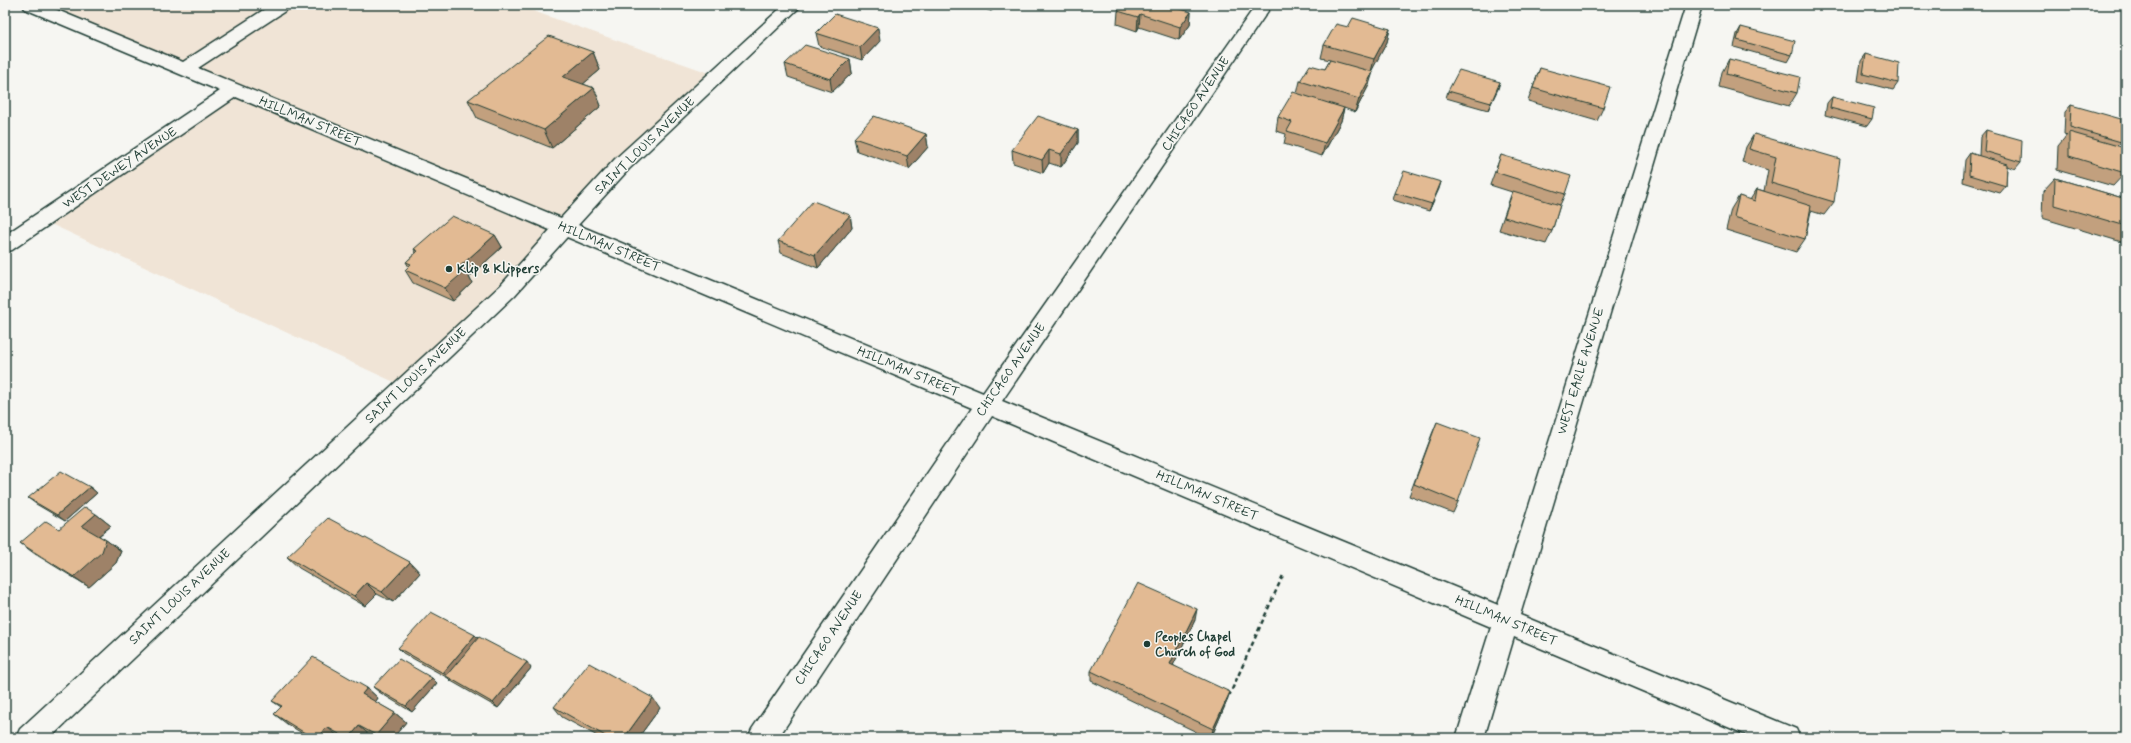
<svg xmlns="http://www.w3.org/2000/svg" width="2131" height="743" font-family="Mynerve,sans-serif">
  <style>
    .built { fill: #f0e4d6 }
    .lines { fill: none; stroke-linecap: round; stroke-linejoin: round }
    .minor-casing { stroke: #1f3d34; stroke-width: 3 }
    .path { stroke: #1f3d34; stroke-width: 2.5; stroke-dasharray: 4.5 3.5; stroke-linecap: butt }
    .minor { fill: #f6f6f2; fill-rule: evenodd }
    .wall { fill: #c2a07e; stroke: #1f3d34 }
    .shaded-wall { fill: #9e8267; stroke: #1f3d34 }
    .building { fill: #e2ba93; stroke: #1f3d34 }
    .poi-dot { fill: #1f3d34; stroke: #f6f6f2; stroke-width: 1.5 }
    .labels { text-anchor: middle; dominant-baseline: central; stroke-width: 3; stroke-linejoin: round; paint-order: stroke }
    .street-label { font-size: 13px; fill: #1f3d34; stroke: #f6f6f2 }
    .poi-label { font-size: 13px; font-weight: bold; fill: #1f3d34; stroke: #f6f6f2; text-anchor: start }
  </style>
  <rect width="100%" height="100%" fill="#f6f6f2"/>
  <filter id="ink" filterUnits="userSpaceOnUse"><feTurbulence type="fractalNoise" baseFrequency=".025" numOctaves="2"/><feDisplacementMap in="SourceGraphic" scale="8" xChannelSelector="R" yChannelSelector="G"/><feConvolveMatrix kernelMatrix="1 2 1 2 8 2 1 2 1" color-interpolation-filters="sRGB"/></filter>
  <g filter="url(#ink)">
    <path class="built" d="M31,5h485l202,71 -313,311 -363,-167 192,-130z"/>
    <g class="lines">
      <defs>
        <path id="minor" d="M23,5h22l138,57 88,-57h19l-2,4 -90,59 363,150 54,-59 169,-154h18l-173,164 -51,56 405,168 273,-388h16l-270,396 496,204 188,-600h16l-182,610 276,114 4,9h-46l-240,-101 -30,101h-28l35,-111 -499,-211 -214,322h-30l4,-9 220,-321 -405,-171 -52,58 -465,443h-34l4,-9 481,-444 49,-55 -314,-133 -224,153 -7,2v-17l215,-144 -195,-82z"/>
      </defs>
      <use href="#minor" class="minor-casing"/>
      <path class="path" d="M1227,693l3,1 54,-121"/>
      <use href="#minor" class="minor"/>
    </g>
    <path class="wall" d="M973,5h25l-7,6z
      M1118,11l73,1 -1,13 -11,15 -40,-13 -2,4 -20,-7z
      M1348,27l42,2 -3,13 -16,29 -2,14 -14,27 -11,-4 -3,13 -19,35 -38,-12 2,-10 -10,-3 2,-14 19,-23 3,-13 25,-12 5,-9 -9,-2 3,-13z
      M1741,27l51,28 -4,7 -54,-15 3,-13z
      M816,33l64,8 -18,19 -43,-14z
      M593,52l7,18 -17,14 11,4 7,18 -49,42 -75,-30 -9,-18z
      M1866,54l32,29 -5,7 -35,-9 3,-20z
      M850,59l2,14 -20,19 -44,-15 -3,-13z
      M1729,59l68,34 -8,13 -70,-19 3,-15z
      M1540,68l63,40 -6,13 -69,-20z
      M1500,82l-12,28 -42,-12 2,-7z
      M1832,97l40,22 -5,7 -42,-11 2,-12z
      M2071,105l50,37 -4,4 8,27 -12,13 -56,-16 1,-24 9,-11 -3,-1 1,-22z
      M1078,130v13l-17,24 -12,-4 -6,10 -30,-10 -1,-13z
      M1986,130l35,32 -6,7 -8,-3 -1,20 -6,7 -37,-11 2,-22 5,-7 9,3 1,-19z
      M926,134l2,13 -19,22 -52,-18 -3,-13z
      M1754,134l80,68 -10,13 -13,-4 -6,28 -9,13 -70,-22 5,-21 8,-13 11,4 7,-11 7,2 4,-21 -26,-8 4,-15z
      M1501,155l64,39 -5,11 -8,26 -6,13 -47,-14 13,-38 -22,-7z
      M2055,178l71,21v43l-1,1 -83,-25 1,-27z
      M1441,182l-12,29 -36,-11 2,-7z
      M850,215l2,13 -34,40 -37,-15 -3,-12z
      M495,235l7,12 -33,30 3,6 -19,18 -40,-18 -8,-13 4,-3 -3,-5 10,-9 -2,-4z
      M1437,422l21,80 -5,11 -44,-17 23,-62z
      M90,487l7,6 -32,28 -29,-17 -8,-6z
      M96,514l15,12 -12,10 7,4 15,11 -5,12 -27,24 -54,-33 -15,-11 39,-14z
      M287,557l123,5 10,11 -27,29 -16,-8 -12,12 -66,-38z
      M1195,620l-22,45 54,36 -16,37h-2l-118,-57v-10z
      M478,638l53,30 -33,40 -47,-27 -3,-3 -45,-25 -5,-5z
      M437,683l-25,29 -33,-20 -6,-5z
      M367,688l11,10 -3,4 20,11 11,9 -13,16h-18l-4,-2 -2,2h-27l-3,-1 -1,1h-28l-23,-14 -13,-10 7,-7 -9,-6z
      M554,707l106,1 -22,30h-37l-39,-21z"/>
    <path class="shaded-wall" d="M991,5h7l-7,6z
      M1191,12l-1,13 -11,15 1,-13z
      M1140,14l-1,13 -2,4 1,-14z
      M878,28l2,13 -18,19 -2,-13z
      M1390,29l-3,13 -16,30 3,-13z
      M593,52l7,18 -30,25 -7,-18z
      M850,59l2,14 -20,19 -2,-13z
      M1373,72l-4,13 -14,27 4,-13z
      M1500,82l-2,7 -10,21z
      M594,88l7,18 -49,42 -8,-18z
      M1344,108l-3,13 -19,35 3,-13z
      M1078,130v13l-17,24v-13z
      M926,134l2,13 -19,22 -2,-13z
      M1049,150v13l-6,10 -1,-13z
      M1441,182l-2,7 -10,22 3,-7z
      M850,215l2,13 -34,40 -3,-13z
      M495,235l7,12 -33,30 3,6 -19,18 -8,-13 13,-20z
      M90,487l7,6 -32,28 -8,-6z
      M96,514l15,12 -14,11 -15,-11z
      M106,540l15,11 -5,12 -27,24 -15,-10z
      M410,562l10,11 -27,29 -11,-10z
      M366,583l11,11 -12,12 -11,-10z
      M1197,609l-2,11 -26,54 1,-10z
      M475,635l5,5 -33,36 -4,-3z
      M527,662l4,6 -33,40 -5,-5z
      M432,678l5,5 -25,29 -6,-6z
      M367,688l11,10 -4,6 -12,-10z
      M1230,692l-3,9 -16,37 2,-9z
      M653,698l7,10 -22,30h-14z
      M395,713l11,9 -13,16h-14l-3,-3z
      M359,726l12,10 -2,2h-20z
      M327,727l12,10 -1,1h-20z"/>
    <path class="building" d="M1123,5h44l24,7 -11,15 -40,-13 -2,3 -20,-6z
      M835,14l43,14 -18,19 -44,-14z
      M1353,18l37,11 -16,30 -50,-14 12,-21 12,3z
      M1741,27l54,14 -3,14 -55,-15z
      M549,36l44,16 -30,25 31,11 -50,42 -76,-30z
      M805,45l45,14 -20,20 -45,-15z
      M1866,54l33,9 -1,20 -35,-9z
      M1729,59l71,18 -3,16 -71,-19z
      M1330,60l43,12 -14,27 -59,-18 10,-16 15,4z
      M1540,68l70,19 -7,21 -70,-20z
      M1459,70l41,12 -9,21 -43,-12z
      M1293,92l51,16 -19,35 -38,-12 5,-9 -14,-5z
      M1832,97l42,11 -2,11 -42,-11z
      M2071,105l50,14v23l-51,-15z
      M874,116l52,18 -19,22 -53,-18z
      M1038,116l40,14 -17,24 -12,-4 -7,10 -30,-10z
      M1986,130l36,10 -1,22 -37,-11z
      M2069,132l56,16v25l-56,-17z
      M1754,134l86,25 -6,43 -63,-19 5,-26 -27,-8z
      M1970,153l37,11 -1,22 -37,-11z
      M1501,155l70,21 -6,18 -70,-22z
      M1404,171l37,11 -9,22 -37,-11z
      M2055,178l71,21v27l-72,-21z
      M1757,189l54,17 -6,33 -71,-22 5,-21 16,5z
      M1513,191l47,14 -8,26 -48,-14z
      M813,201l37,14 -35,40 -37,-14z
      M452,216l43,19 -37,33 7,3 -20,17 -40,-18 6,-6 -5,-2 12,-11 -4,-2z
      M1437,422l43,16 -22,64 -44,-18z
      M61,471l29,16 -33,28 -29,-17z
      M85,507l11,7 -14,12 24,14 -4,12 -28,25 -54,-34 26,-22 13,8z
      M328,518l82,44 -28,30 -16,-9 -12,13 -67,-39z
      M1138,583l59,26 -27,55 60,28 -17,37 -122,-58z
      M431,612l44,23 -32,38 -45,-25z
      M479,637l48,25 -34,41 -47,-27z
      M313,657l54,31 -5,6 33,19 -19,22 -17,-9 -10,12h-3l-19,-11 -9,11h-5l-39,-24 8,-8 -10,-5z
      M399,659l33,19 -26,28 -33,-19z
      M589,663l64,35 -29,40h-15l-55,-31z"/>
  </g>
  <g class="poi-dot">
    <circle cx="449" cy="269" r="4"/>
    <circle cx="1147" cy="644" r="4"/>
  </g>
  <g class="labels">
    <g class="street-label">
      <text transform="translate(1196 104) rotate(-56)">CHICAGO AVENUE</text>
      <text transform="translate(310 122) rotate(23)">HILLMAN STREET</text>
      <text transform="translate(645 146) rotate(-44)">SAINT LOUIS AVENUE</text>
      <text transform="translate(120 168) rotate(-34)">WEST DEWEY AVENUE</text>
      <text transform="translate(609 247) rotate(23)">HILLMAN STREET</text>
      <text transform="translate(1011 370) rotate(-55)">CHICAGO AVENUE</text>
      <text transform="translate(1581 371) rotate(-73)">WEST EARLE AVENUE</text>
      <text transform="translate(908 372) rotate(23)">HILLMAN STREET</text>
      <text transform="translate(416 376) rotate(-43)">SAINT LOUIS AVENUE</text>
      <text transform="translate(1207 496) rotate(23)">HILLMAN STREET</text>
      <text transform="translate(180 597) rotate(-43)">SAINT LOUIS AVENUE</text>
      <text transform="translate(1506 621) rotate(23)">HILLMAN STREET</text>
      <text transform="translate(829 638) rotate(-56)">CHICAGO AVENUE</text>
    </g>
    <g class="poi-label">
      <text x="457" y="269">Klip &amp; Klippers</text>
      <text x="1155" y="637">Peoples Chapel<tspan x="1155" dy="15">Church of God</tspan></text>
    </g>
  </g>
  <rect width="2131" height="743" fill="none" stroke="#f6f6f2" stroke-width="20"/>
  <rect x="10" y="10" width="2111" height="723" fill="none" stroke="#1f3d34" stroke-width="1.5" filter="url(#ink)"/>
</svg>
